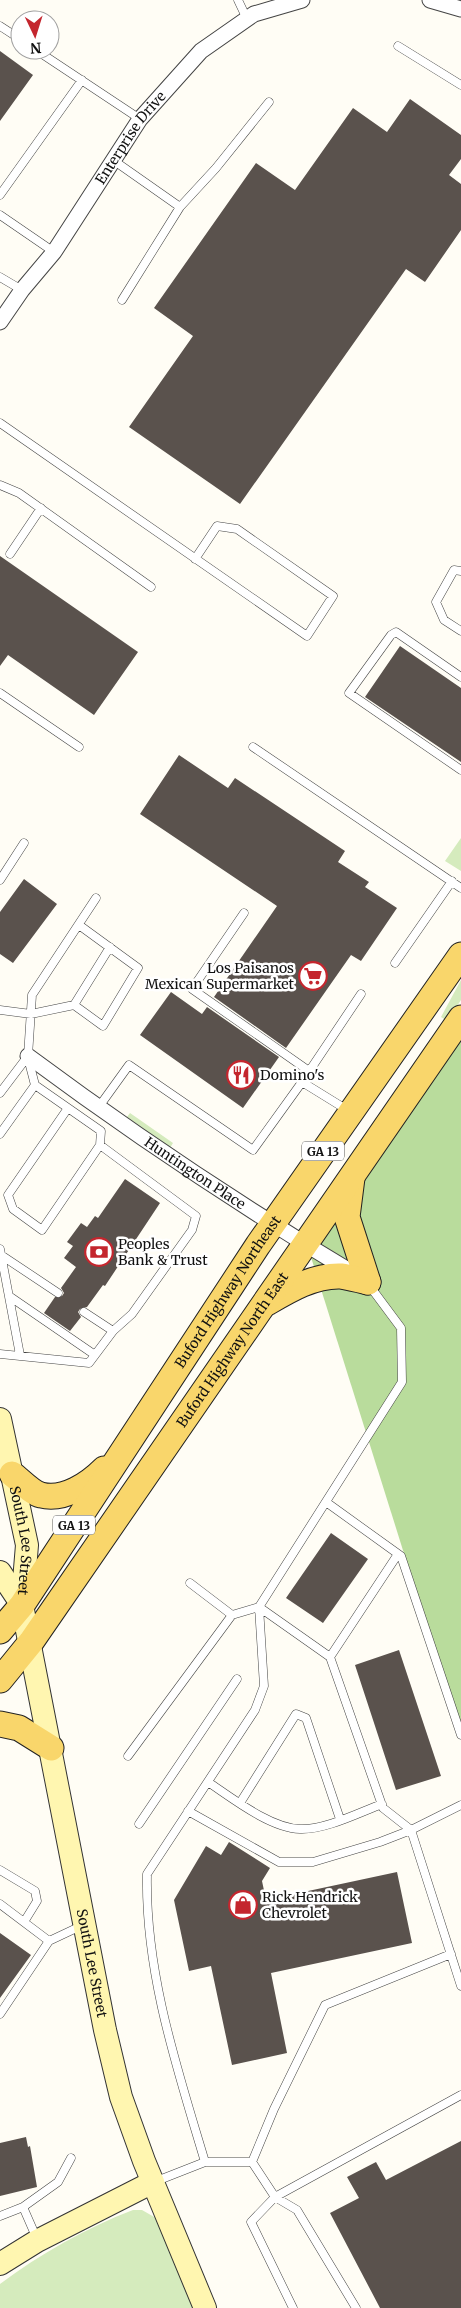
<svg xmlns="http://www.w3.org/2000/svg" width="461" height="2308" font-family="Merriweather,serif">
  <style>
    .green { fill: #d5ebbd }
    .forest { fill: #b9dc9c }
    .building { fill: #5a524d }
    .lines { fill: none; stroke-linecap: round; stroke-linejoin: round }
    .lane-casing { stroke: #444; stroke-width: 9 }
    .street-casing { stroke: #444; stroke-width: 17 }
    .secondary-casing { stroke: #333; stroke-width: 24 }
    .primary-casing { stroke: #222; stroke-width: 27 }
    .lane { stroke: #fff; stroke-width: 8 }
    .street { stroke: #fff; stroke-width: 15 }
    .secondary { stroke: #fff6b0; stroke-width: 22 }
    .primary { stroke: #f9d66b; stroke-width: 25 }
    .labels { text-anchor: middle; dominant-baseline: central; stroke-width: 5; stroke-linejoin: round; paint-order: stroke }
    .shield { fill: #fff; stroke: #585858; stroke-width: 1 }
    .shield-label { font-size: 12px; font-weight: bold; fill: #111 }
    .street-label { font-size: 14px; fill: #111; stroke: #fff }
    .poi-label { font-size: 14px; fill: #111; stroke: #fff; text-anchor: start }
  </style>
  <rect width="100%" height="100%" fill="#fffdf5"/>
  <path class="green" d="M461,838v33l-16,-10z
    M461,980v20l-14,21 -6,-4z
    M130,1113l43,30 -3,5 -43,-31z
    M133,2210h9l14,8 38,88 -2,2h-192v-24c40,-30 86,-56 133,-74z"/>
  <path class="forest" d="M461,1015v720l-157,-500z"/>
  <path class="building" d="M0,51l33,24 -33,46z
    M410,99l51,36v24l-12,16 12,9v46l-36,52 -19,-13 -166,235 -111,-77 64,-91 -39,-28 102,-145 39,27 58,-82 34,24z
    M0,556l138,96 -44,63 -86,-60 -8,11z
    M400,646l61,42v74l-96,-65z
    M179,755l49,33 7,-10 110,73 -7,11 31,20 -4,5 32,21 -36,53 -10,-6 -65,93 -72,-51 63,-91 -137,-92z
    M24,879l33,25 -44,59 -13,-9v-42z
    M171,992l31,22 5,-7 72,50 -36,51 -103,-73z
    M125,1179l35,24 -55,83 -2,-1 -16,22 -7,2 -2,3 3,5 -11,14 -26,-18 11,-16 7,-1 2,-3 -3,-5 15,-21 -12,-9 9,-12 -6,-4 14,-19 6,4 8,-11 3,2z
    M331,1533l37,26 -45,64 -37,-25z
    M399,1650l42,126 -45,14 -41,-125z
    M229,1842l41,26 -8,13 4,19 131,-28 15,71 -141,30 16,80 -55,12 -21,-99 -22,5 -15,-71 32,-54 15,9z
    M0,1933l31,22 -31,43z
    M26,2137l2,10 2,-1 7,41 -37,9v-53z
    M461,2141v167h-81l-50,-95 29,-15 -12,-21 29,-15 10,18z"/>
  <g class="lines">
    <defs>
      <path id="lane" d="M238,0l9,19
        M0,26l20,13
        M398,46l63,39
        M36,50l104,69
        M113,160l67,47 -58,93
        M0,195l82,-115
        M180,207l36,-39 53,-66
        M0,215l54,37
        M0,277l22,13
        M0,423l307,213 26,-40 -96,-67 -20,-3 -22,33
        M0,485l19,8 132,94
        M10,554l31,-46
        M461,571l-7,-1 -18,32 8,18 17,11
        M461,677l-65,-45 -5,3 -42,58 112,77
        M0,693l79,54
        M253,747l208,141
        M0,880l24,-37
        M244,913l-52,76 117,82
        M79,925l59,43 -35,58 -29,-21 36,-58
        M395,963l57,-82
        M0,1010l31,4 43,-9
        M28,1058l7,27
        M302,1082l59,-88
        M0,1093l28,-37 4,-61 64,-97
        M68,1108l33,23 -1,14
        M98,1108l31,-43 124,85 49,-68 47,29
        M0,1134l35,-49 33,23 -60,87 5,14 29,21 58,-85 96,71 -4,14 -60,84 -19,17 -24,32 -89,-9
        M0,1249l20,106
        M1,1255l57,38
        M9,1296l86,59
        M84,1312l29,19
        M326,1502l75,54 60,179
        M190,1583l42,32
        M330,1657l68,-103
        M128,1756l104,-141 27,-8 71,50 53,151 28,22 50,156
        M208,1782c24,16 62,46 92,47 25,1 58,-16 82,-25
        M240,1803l56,-89 10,4 34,101
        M188,1811l91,51h34l67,-20 31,-12 50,-25
        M139,1824l98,-145
        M0,1870l35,21 2,10 -13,21
        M0,1904l49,37
        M0,2014l49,-73 34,-16
        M205,2162c-28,-94 -60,-189 -58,-288l108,-164 9,-24 -5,-79 143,-225 -1,-54 -32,-43
        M252,2162l22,-53 51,-104 126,-51
        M154,2182l51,-20h47l23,35 22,13 59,98
        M23,2207l35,-25 13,-24
        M0,2216l23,-9 14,32
        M293,2308l-42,-86 24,-25 186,-102"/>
      <g id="street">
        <path d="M430,0l31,9"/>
        <path id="s1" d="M0,322l22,-32 32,-38 86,-133 61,-68 53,-37 48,-14"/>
        <path id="s2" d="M28,1056c105,78 213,150 325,217"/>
      </g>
      <g id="secondary">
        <path id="s3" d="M0,1419l27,126 -5,60 83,425 16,67 23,64 61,147"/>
        <path d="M0,1572l22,33"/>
        <path d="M0,2264l37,-23 116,-59"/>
      </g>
      <g id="primary">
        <path d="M352,1178l-5,39 21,65"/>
        <path d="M267,1303c22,-13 47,-28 74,-27 8,1 18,4 27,6"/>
        <path d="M12,1474c8,6 20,19 29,21 23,6 48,-11 63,-26"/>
        <path id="s4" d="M0,1631l22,-26 236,-360 203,-290"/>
        <path id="s5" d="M0,1680l31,-38 430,-624"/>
        <path d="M0,1724l19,4 32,20"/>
      </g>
    </defs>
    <use href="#lane" class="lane-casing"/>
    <use href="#street" class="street-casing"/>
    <use href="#secondary" class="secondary-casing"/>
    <use href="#primary" class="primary-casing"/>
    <use href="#lane" class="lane"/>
    <use href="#street" class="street"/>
    <use href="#secondary" class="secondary"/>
    <use href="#primary" class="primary"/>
  </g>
  <defs>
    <symbol id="supermarket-ring" viewBox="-11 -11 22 22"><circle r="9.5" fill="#fff" stroke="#c4262e" stroke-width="1.5"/><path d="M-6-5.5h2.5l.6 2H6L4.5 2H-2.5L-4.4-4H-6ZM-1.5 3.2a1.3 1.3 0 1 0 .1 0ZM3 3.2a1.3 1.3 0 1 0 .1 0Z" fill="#c4262e"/></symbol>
    <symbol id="restaurant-ring" viewBox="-11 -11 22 22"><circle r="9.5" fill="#fff" stroke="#c4262e" stroke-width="1.5"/><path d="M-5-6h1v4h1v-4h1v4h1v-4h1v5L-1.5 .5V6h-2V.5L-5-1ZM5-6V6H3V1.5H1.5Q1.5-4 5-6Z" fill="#c4262e"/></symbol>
    <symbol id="bank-ring" viewBox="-11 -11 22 22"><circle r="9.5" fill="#fff" stroke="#c4262e" stroke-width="1.5"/><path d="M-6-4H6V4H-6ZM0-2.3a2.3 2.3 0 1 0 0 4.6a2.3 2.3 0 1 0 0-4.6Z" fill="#c4262e"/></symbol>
    <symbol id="shop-ring" viewBox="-11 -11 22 22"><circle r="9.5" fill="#fff" stroke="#c4262e" stroke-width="1.5"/><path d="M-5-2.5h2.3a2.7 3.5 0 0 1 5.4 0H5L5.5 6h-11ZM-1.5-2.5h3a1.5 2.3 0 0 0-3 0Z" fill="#c4262e"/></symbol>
  </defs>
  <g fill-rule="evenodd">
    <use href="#supermarket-ring" x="297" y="960" width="32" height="32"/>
    <use href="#restaurant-ring" x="225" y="1059" width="32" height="32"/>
    <use href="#bank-ring" x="83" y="1236" width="32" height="32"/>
    <use href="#shop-ring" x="227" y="1889" width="32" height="32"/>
  </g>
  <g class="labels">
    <g class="shield">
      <rect x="302" y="1141.5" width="42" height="19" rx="4"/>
      <rect x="53" y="1515.5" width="42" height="19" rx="4"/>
    </g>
    <g class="shield-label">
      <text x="323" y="1151">GA 13</text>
      <text x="74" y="1525">GA 13</text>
    </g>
    <g class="street-label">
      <text stroke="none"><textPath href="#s1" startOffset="226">Enterprise Drive</textPath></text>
      <text stroke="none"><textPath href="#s2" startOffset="204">Huntington Place</textPath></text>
      <text stroke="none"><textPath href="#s4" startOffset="409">Buford Highway Northeast</textPath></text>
      <text stroke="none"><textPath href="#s5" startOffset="404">Buford Highway North East</textPath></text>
      <text stroke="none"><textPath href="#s3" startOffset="124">South Lee Street</textPath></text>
      <text stroke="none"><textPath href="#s3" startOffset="554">South Lee Street</textPath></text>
    </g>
    <g class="poi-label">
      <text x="294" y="968" text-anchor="end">Los Paisanos<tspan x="294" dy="16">Mexican Supermarket</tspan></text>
      <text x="260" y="1075">Domino's</text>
      <text x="118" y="1244">Peoples<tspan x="118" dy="16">Bank &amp; Trust</tspan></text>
      <text x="262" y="1897">Rick Hendrick<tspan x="262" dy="16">Chevrolet</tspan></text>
    </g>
  </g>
  <g transform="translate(35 35) rotate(176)"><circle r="24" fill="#ffffff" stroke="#a0a0a0"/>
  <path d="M0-4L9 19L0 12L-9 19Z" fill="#c4262e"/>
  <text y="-8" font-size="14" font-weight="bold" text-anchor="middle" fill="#111111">N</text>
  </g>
</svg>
